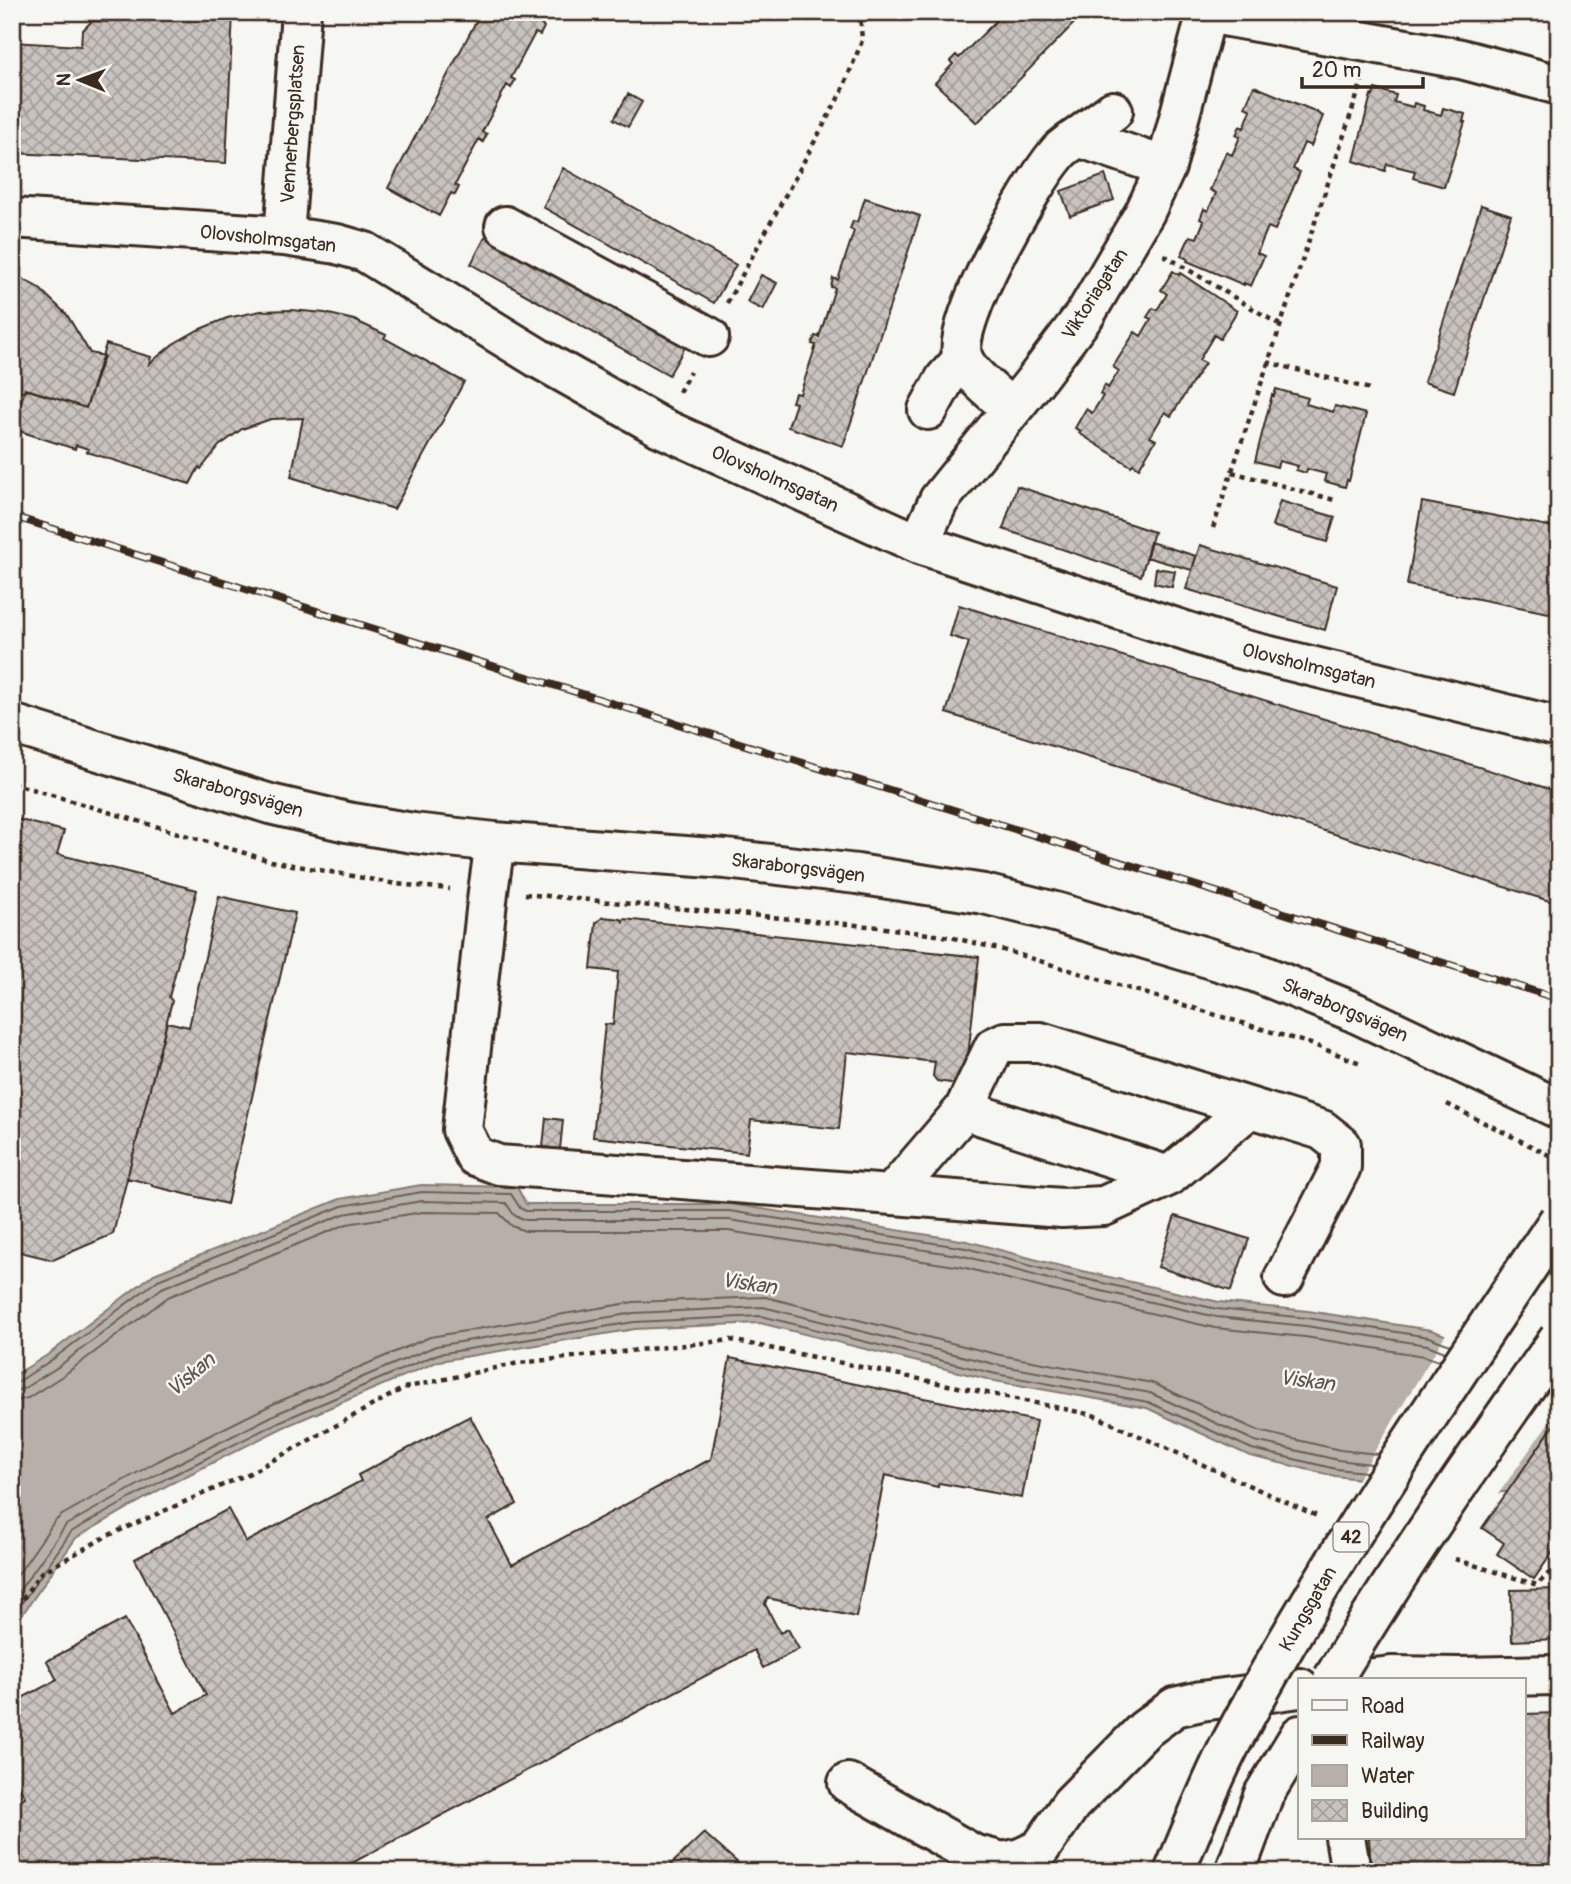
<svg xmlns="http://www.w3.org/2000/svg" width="1571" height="1884" font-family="Pangolin,sans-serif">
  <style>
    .water { fill: #b6b0a9; stroke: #857a71; stroke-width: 2 }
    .pier { fill: #f6f6f2 }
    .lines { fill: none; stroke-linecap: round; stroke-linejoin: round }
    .shore { stroke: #6c6056; stroke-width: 2 }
    .building { fill: url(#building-cross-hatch); stroke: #3b2a1e; stroke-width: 2 }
    .minor-casing { stroke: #3b2a1e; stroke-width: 44 }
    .major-casing { stroke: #3b2a1e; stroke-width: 44 }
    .path { stroke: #3b2a1e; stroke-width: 4.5; stroke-dasharray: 5 5; stroke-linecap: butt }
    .minor { stroke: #f6f6f2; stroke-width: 38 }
    .major { stroke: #f6f6f2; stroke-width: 38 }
    .rail-casing { stroke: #3b2a1e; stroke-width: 8 }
    .rail { stroke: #f6f6f2; stroke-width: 5; stroke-dasharray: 16; stroke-linecap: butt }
    .major-bridge-casing { stroke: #3b2a1e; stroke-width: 44; stroke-linecap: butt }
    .major-bridge { stroke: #f6f6f2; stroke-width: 38 }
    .labels { text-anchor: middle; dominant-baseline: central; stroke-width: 5; stroke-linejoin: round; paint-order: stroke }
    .shield { fill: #f6f6f2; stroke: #73675e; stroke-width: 2 }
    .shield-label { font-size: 18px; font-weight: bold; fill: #3b2a1e }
    .street-label { font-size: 19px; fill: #3b2a1e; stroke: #f6f6f2 }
    .water-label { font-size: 21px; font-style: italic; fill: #605248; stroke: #f6f6f2 }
  </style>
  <defs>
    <pattern id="building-cross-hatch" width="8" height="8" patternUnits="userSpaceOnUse" patternTransform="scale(1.75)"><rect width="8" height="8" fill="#c8c3be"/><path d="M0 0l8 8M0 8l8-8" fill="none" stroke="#a49f9a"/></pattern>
  </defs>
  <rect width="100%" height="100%" fill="#f6f6f2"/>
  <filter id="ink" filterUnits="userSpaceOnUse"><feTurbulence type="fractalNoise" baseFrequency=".0143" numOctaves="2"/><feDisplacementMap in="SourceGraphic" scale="14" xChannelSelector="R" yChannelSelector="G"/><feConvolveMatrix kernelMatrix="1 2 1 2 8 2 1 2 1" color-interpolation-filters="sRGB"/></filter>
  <g filter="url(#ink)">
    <path class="water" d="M421,1185l96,2 9,17h204l237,37 85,23 167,38 89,9 123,19 128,47v113l-82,3 -142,-17 -85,-20 -103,-48 -152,-27 -235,-58 -125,6 -196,32 -155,66 -114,57 -94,54 -64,91v-252l37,-23 105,-80 186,-75z"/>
    <path class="pier" d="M1447,1332l112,42v34l-62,88 -20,1 -121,-15z"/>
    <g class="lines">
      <path class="shore" d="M12,1383l6,-1 35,-23 105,-79 184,-74 80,-14 89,2 9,14 6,3h203l237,37 84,23 167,38 90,9 122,19 21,8
        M12,1391l11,-2 35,-22 104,-79 182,-74 78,-13 84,2 8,12 12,5h203l235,36 84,23 169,38 89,9 121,19 18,7
        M12,1402l16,-4 36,-23 104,-78 179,-73 76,-12 76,1 13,13 13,5h203l234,36 84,22 169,39 90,9 119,19 15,5
        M12,1583l42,-61 8,-7 96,-54 115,-57 157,-67 204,-35 131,-5 235,58 152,28 107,48 81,19 38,4
        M12,1601l54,-76 97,-54 115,-58 158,-67 198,-33 129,-6 235,58 152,28 105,48 83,19 34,4
        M12,1617l59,-85 96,-54 114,-57 157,-67 196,-32 127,-6 235,58 152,28 104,47 84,20 30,3"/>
    </g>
    <path class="building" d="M154,12h79l-7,151 -214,-10v-111l69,4 1,-15 10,-10 15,1 5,-5 41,2z
      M481,12h65l-6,12 4,3 -4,8 -5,-2 -24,45 4,2 -4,8 -4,-3 -25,47 5,2 -4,8 -4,-3 -24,46 4,2 -4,8 -4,-2 -12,23 -51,-28z
      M998,12l4,3 2,-3h81l-108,111 -42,-40 18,-19 -3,-3 6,-6 3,3 37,-37 -4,-4z
      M1254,86l63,26v1l6,3 -12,30 -7,-3 -11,26 7,3 -25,58 -7,-3 -11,26 7,3 -13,30 -7,-3v2l-57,-24 1,-2 -7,-3 9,-20 7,2 7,-17 -4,-2 4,-10 4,2 8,-18 -6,-3 16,-38 6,3 8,-18 -4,-2 4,-9 4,2 7,-18 -6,-3z
      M1375,89l21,6 -2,7 19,5 1,-4 10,3 -1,4 18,5 2,-7 22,6 -2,8h2l-21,65 -31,-9 2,-7 -28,-7 -2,7 -31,-10 17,-66 2,1z
      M628,94l14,8 -14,25 -14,-8z
      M563,168l173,97 -22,38 -171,-96z
      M1105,175l9,25 -44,16 -9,-25z
      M865,198l55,18 -77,230 -55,-19 8,-24 -4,-1 3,-9 5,1 16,-49 -4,-1 3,-8 4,1 16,-49 -4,-1 2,-9 5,2 16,-49 -4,-2 3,-8 4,1z
      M1481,205l30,10 -57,177 -30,-10z
      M491,226l200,111 -22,38 -198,-111z
      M1173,271l6,4 1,-2 57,38 -17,28 -6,-4 -15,25 6,3 -34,53 -6,-4 -15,25 6,3 -17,28 -6,-4 -2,2 -52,-33 2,-2 -6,-3 11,-19 6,4 11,-17 -3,-2 5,-9 3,3 11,-17 -6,-4 22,-35 6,4 10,-17 -4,-2 6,-9 4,2 10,-16 -6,-4z
      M12,273l27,15 28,27 23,38 14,3 -18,52 -56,-18 -18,3z
      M761,275l16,8 -14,27 -16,-8z
      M291,310l34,3 29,7 32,15 -2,3 80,44 -70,127 -103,-32 12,-59 -32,1 -29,10 -23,17 -18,23 -2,-2 -9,17 -103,-32 2,-3 -13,-4 -1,4 -62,-20 12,-40 61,19 20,-64 45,13 -2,7 24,-20 25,-14 29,-12 34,-7z
      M1276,389l32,9 -2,6 27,8 2,-6 31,8 -17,67 -2,-1 -2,7 -21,-6 2,-7 -19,-5 -1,4 -10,-3 2,-4 -19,-5 -2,6 -22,-6 17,-66 2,1z
      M1017,486l137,46 -13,44 -138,-47z
      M1280,501l55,16 -8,25 -55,-16z
      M1422,502l137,26v87l-152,-30z
      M1150,542l46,14 -4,14 -46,-13z
      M1200,545l137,41 -12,44 -139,-41z
      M1156,568l19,3 -3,16 -18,-4z
      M959,605l600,187v112l-613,-191 23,-71 -19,-6z
      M12,818l52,13 -7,23 140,36 -28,107 3,4 -59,233 -60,26 -41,-10z
      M219,896l76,17 -68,291 -75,-18v-2l-25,-6 40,-156 22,5z
      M603,917l18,2 2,3 1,-3 355,38 -12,108h-4l-1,14 -5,5 -20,-3 -4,-5 2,-14 -88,-10 -8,77 -88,-9 -4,33 -154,-16 12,-113 8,1 5,-53 -27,-3 5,-46z
      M546,1118l17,2 -3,29 -17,-2z
      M1175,1216l74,23 -18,52 -73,-24z
      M730,1358l306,63 -14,77 -83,-15 -1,4 -53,-12 -29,142 -89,-19 -2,6 15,29 8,-4 11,20 -36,19 -9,-18 -419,222h-323v-37l4,-1 -4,-7v-23l13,-7 -13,-23v-71l45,-23 -10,-19 78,-42 50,94 31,-18 -71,-136 93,-50 18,33 115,-61 -3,-6 112,-59 47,88 -29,16 24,45 199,-106z
      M1559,1418v125l-25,36 -37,-25 7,-11 -22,-15z
      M1559,1589v50l-47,2 -1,-51z
      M1559,1713v159h-188l-2,-35h155v-123z
      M704,1833l44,39h-85z"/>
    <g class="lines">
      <defs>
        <path id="minor" d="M1207,13l254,46 98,26
          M1078,137l35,-26
          M12,218l272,18 53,8 28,8 173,106 122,69 259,117 318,104 322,79
          M505,226l204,111
          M284,236l17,-224
          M1012,409c-14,-13 -46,-36 -50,-54 -9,-36 70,-172 95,-201 5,-7 14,-12 21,-17l88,30
          M928,410l17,-31 18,-20
          M919,544l20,-44 95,-118 52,-69 59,-101 21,-45 41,-155
          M12,724l258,80 77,18 66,11 82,9 231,17 131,15 127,20 75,19 196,59 99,40 205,97
          M495,842l-7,50 -26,238 13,26 24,9 563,43 42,-2 65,-30 81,-68
          M964,1110l205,66
          M891,1195l73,-85 30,-63 11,-5h35l282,88 19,15v22l-57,111
          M1365,1679l26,-3 68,1 100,-2
          M848,1783l125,71 30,8 18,-4 19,-9 31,-45 73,-74 31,-23 26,-6 99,-13
          M1345,1837l6,35"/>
        <path id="major" d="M1235,1872l29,-78 36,-59"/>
      </defs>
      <use href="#minor" class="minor-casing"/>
      <use href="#major" class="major-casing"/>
      <path class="path" d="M1164,255l116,70
        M727,303l115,-212 20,-50 -2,-29
        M1267,362l103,27
        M679,392l11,-20
        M1232,472l106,29
        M1213,528l149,-447
        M12,783l259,78 125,23 54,5
        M525,894l353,33 72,10 57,14 304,93 52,20
        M1447,1104l112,56
        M1455,1559l82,26 22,-22
        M12,1616l27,-42 68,-38 141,-62 156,-86 115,-25 212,-23 362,75 224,101"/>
      <use href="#minor" class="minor"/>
      <use href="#major" class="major"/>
      <defs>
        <path id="rail" d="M12,516l1547,483"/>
      </defs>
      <use href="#rail" class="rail-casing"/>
      <use href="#rail" class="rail"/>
      <defs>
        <path id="major-bridge" d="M1333,1679c70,-117 147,-229 226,-340
          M1174,1872c19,-44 36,-89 58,-131 96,-181 213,-351 327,-521"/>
      </defs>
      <use href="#major-bridge" class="major-bridge-casing"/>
      <use href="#major-bridge" class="major-bridge"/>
    </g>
  </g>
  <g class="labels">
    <rect class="shield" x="1333.5" y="1522.5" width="35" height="29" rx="5"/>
    <g class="shield-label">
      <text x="1351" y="1537">42</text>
    </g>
    <g class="street-label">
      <text transform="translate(293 124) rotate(-86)">Vennerbergsplatsen</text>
      <text transform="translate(268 239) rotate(6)">Olovsholmsgatan</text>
      <text transform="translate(1095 294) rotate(-57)">Viktoriagatan</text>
      <text transform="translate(775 479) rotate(24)">Olovsholmsgatan</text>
      <text transform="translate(1309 666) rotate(14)">Olovsholmsgatan</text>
      <text transform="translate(238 793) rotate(16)">Skaraborgsvägen</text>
      <text transform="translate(798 868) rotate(7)">Skaraborgsvägen</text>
      <text transform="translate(1345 1010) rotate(23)">Skaraborgsvägen</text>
      <text transform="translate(1308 1609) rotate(-60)">Kungsgatan</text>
    </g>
    <g class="water-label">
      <text transform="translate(749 1284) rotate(8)">Viskan</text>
      <text transform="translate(191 1375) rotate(-40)">Viskan</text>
      <text transform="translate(1307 1381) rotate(7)">Viskan</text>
    </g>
  </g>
  <rect width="1571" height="1884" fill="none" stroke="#f6f6f2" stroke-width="42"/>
  <rect x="21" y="21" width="1529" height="1842" fill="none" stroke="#3b2a1e" stroke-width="2.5" filter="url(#ink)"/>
  <rect x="1298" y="1678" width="228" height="161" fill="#f6f6f2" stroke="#aba49d" stroke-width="2"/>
  <rect x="1312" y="1700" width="35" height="10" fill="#f6f6f2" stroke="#aba49d" stroke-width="2"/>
  <text x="1361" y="1713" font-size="21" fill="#3b2a1e">Road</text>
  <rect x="1312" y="1735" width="35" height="10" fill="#3b2a1e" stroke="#aba49d" stroke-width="2"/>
  <text x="1361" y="1748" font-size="21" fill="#3b2a1e">Railway</text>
  <rect x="1312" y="1765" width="35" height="21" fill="#b6b0a9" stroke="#aba49d" stroke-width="2"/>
  <text x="1361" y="1783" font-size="21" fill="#3b2a1e">Water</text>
  <rect x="1312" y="1800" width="35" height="21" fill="url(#building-cross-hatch)" stroke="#aba49d" stroke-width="2"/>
  <text x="1361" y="1818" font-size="21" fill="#3b2a1e">Building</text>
  <g transform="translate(80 80) rotate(271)" stroke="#f6f6f2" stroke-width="5" paint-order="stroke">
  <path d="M0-5L12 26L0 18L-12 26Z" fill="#3b2a1e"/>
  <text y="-10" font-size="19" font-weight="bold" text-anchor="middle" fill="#3b2a1e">N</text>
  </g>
  <path d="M1302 77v10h121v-10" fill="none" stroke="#3b2a1e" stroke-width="3.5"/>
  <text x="1312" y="77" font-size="21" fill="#3b2a1e" stroke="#f6f6f2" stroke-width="5" paint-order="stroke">20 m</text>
</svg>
